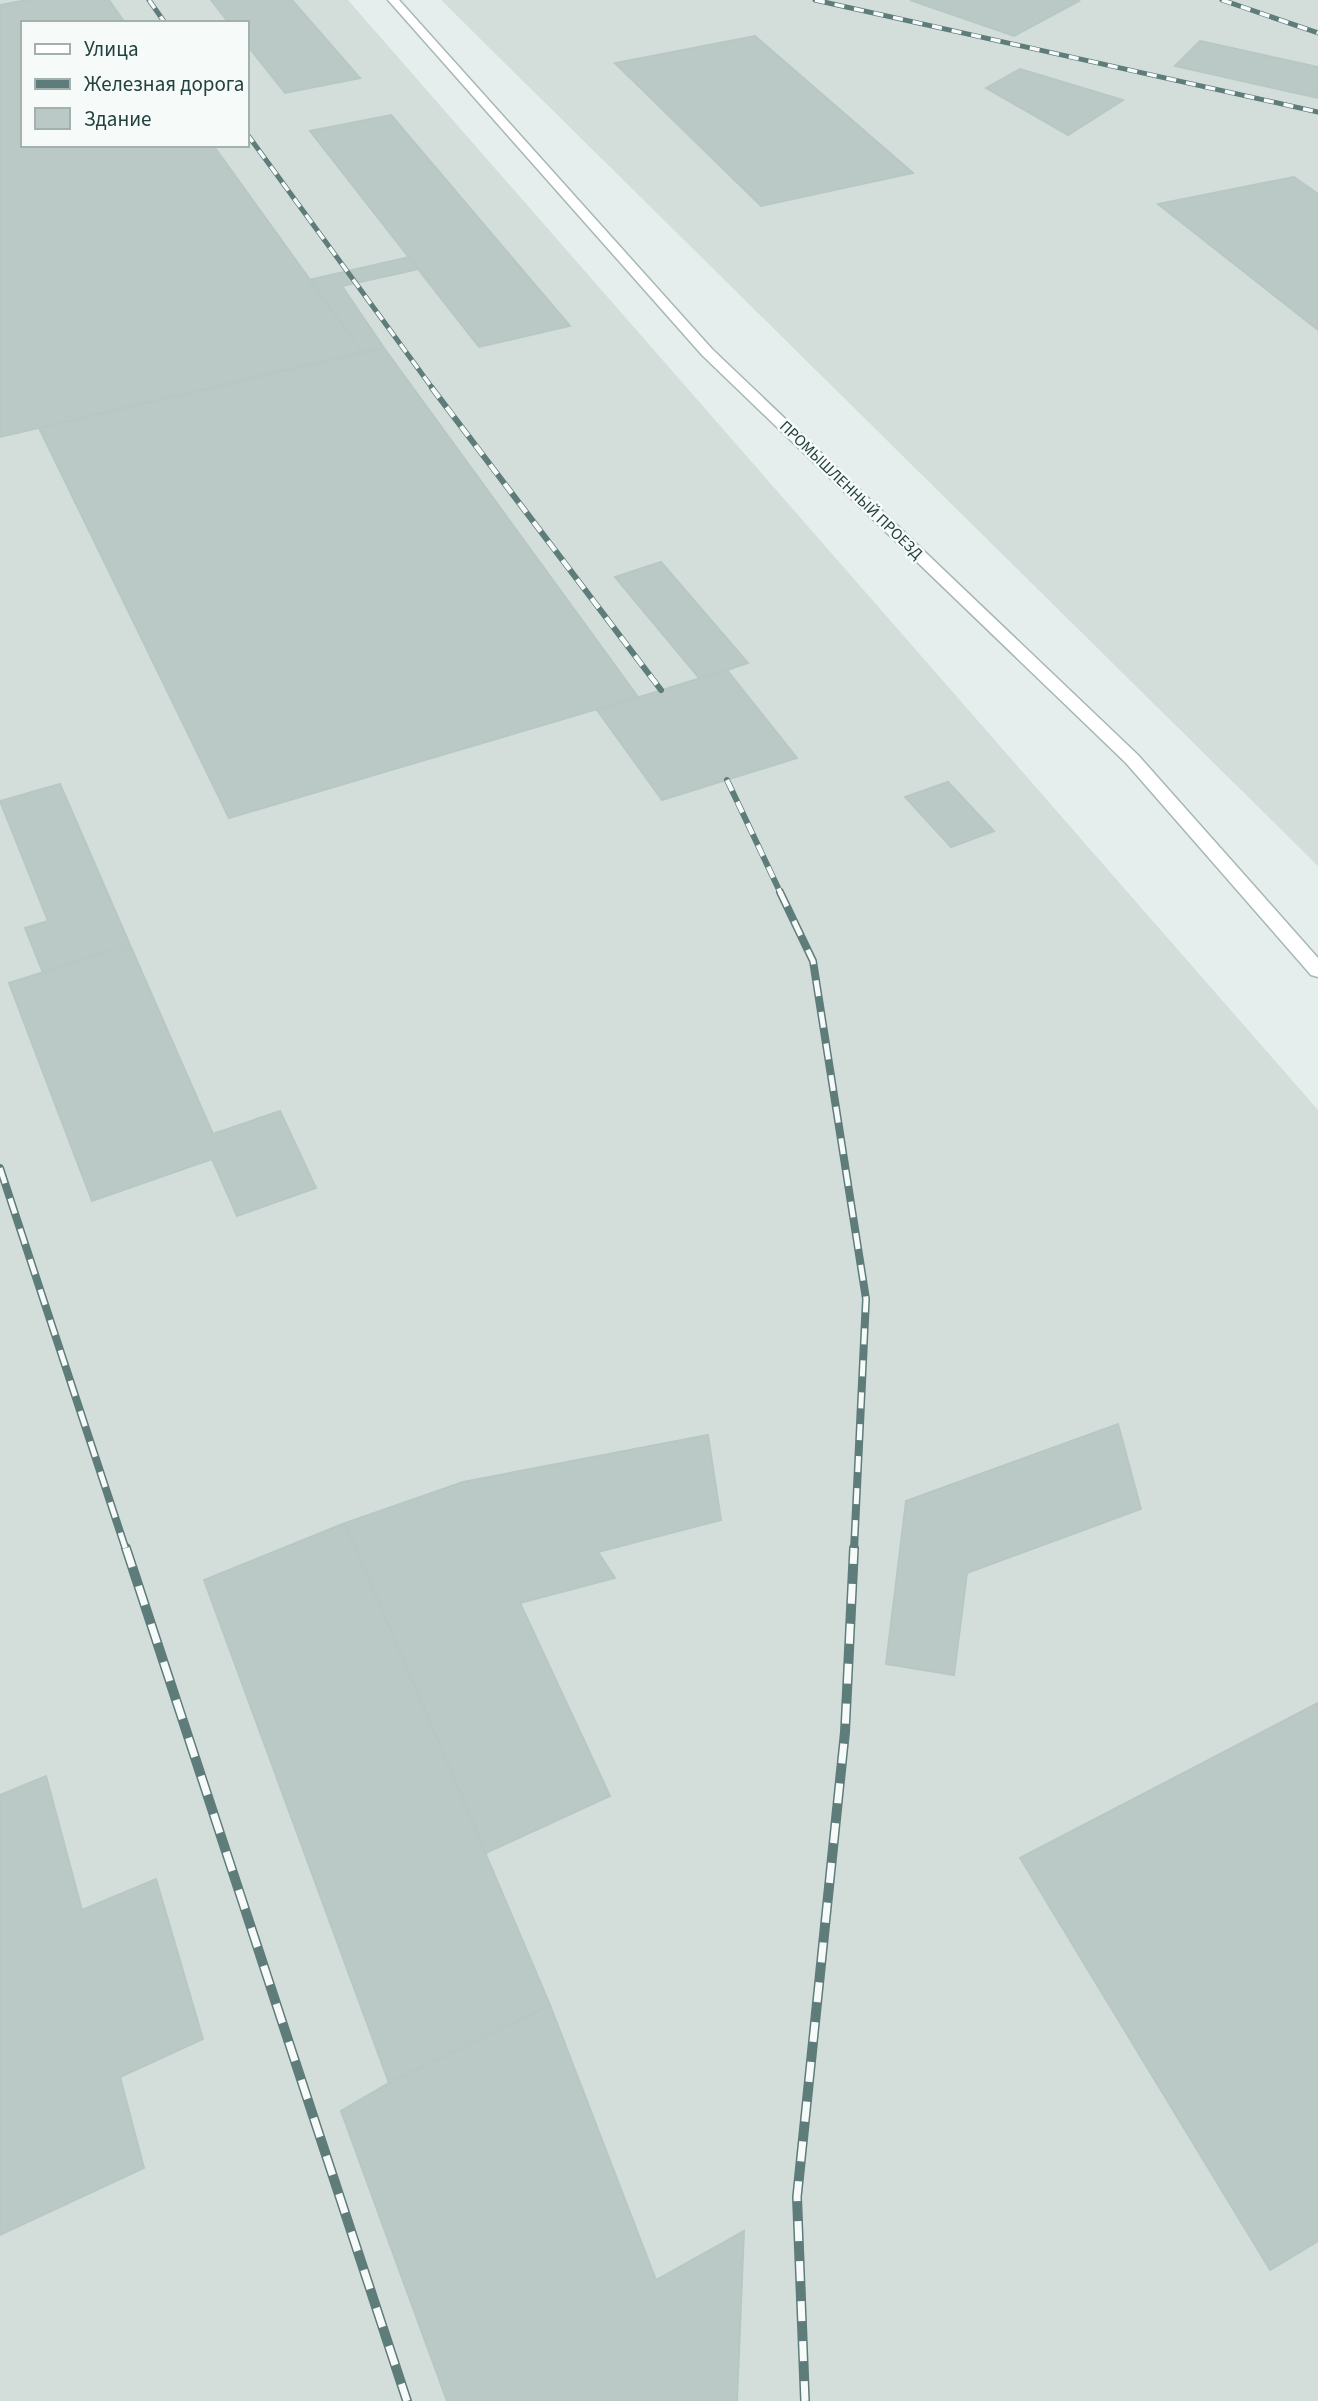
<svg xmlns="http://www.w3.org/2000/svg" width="1318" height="2401" font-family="'Source Sans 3',sans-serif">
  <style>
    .built { fill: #d3dedb; fill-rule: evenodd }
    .building { fill: #bac9c6; stroke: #b7c8c4; stroke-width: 2 }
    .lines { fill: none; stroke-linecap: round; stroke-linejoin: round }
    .minor-casing { stroke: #a7b7b4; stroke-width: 3 }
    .minor { fill: #fff; fill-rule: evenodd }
    .rail-far3-casing { stroke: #5e7c7a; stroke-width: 5 }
    .rail-far2-casing { stroke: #5e7c7a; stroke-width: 6 }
    .rail-far1-casing { stroke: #5e7c7a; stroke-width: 8 }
    .rail-casing { stroke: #5e7c7a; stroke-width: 10 }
    .rail-far3 { stroke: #f6faf9; stroke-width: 3.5; stroke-dasharray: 10; stroke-linecap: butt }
    .rail-far2 { stroke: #f6faf9; stroke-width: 4.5; stroke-dasharray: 12; stroke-linecap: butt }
    .rail-far1 { stroke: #f6faf9; stroke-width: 5; stroke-dasharray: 16; stroke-linecap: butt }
    .rail { stroke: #f6faf9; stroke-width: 7; stroke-dasharray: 20; stroke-linecap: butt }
    .labels { text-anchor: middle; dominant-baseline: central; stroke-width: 5; stroke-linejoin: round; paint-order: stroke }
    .far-street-label { font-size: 16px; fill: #23413e; stroke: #f6faf9 }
  </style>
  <rect width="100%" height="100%" fill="#e5eeec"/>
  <path class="built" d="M0,0h348l970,1110v1291h-1318zM23,23h224v122h-224z
    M441,0h877v866z"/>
  <path class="building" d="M27,0h82l16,23h-102v122h190l149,207 -362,85v-432z
    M211,0h81l68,78 -75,15 -38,-48v-22h-18z
    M910,0h167l2,1 -65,35z
    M755,36l158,137 -152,33 -146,-143z
    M1200,41l118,26v31l-143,-32z
    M1020,69l103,31 -55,35 -82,-47z
    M391,115l179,211 -91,21 -169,-216z
    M1294,177l24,17v136l-160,-126z
    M409,257l9,12 -76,17 42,62 -22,4 -53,-72z
    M384,348l254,349 -409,121 -190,-390z
    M661,562l87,101 -48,16 -85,-102z
    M727,670l70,88 -135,42 -65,-90z
    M948,782l46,49 -43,16 -46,-50z
    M60,784l70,161 -87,28 -18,-45 23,-7 -48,-120z
    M130,945l83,189 67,-23 36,77 -79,28 -25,-57 -120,42 -83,-218z
    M1118,1424l23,85 -174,64 -13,102 -68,-11 20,-163z
    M708,1435l13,85 -123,32 17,26 -95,25 90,193 -124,57 -141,-330 118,-41z
    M345,1523l205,482 -161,78 -185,-503z
    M1318,1703v538l-48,29 -250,-412z
    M46,1776l36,134 74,-31 47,160 -83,38 24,91 -144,67v-440z
    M550,2005l106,275 88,-49 -7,170h-290l-106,-290 48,-28z"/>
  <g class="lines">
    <defs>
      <path id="minor" d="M388,0h11l313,349 426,406 180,203v19l-7,-2 -185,-212 -424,-408z"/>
    </defs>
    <use href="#minor" class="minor-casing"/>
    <use href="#minor" class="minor"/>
    <defs>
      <path id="rail-far3" d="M149,0l16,23
        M815,0l503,112
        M1222,0l96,33
        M247,134l186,255"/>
      <path id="rail-far2" d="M432,388l229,302
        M727,780l54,114"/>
      <path id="rail-far1" d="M780,892l33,69 53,338 -12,251
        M0,1168l126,382"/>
      <path id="rail" d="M126,1548l281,853
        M805,2401l-8,-204 48,-465 9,-184"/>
    </defs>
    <use href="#rail-far3" class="rail-far3-casing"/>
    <use href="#rail-far2" class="rail-far2-casing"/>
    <use href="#rail-far1" class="rail-far1-casing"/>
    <use href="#rail" class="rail-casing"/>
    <use href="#rail-far3" class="rail-far3"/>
    <use href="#rail-far2" class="rail-far2"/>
    <use href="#rail-far1" class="rail-far1"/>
    <use href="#rail" class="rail"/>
  </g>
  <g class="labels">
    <g class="far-street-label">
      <text transform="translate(851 490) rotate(44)">ПРОМЫШЛЕННЫЙ ПРОЕЗД</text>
    </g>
  </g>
  <rect x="21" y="21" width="228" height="126" fill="#f6faf9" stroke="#a2b0ae" stroke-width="2"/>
  <rect x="35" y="44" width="35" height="10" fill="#ffffff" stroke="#a2b0ae" stroke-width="2"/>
  <text x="84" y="56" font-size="21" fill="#23413e">Улица</text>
  <rect x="35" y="79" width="35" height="10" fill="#5e7c7a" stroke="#a2b0ae" stroke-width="2"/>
  <text x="84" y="91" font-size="21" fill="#23413e">Железная дорога</text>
  <rect x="35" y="108" width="35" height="21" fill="#bac9c6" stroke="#a2b0ae" stroke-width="2"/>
  <text x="84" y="126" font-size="21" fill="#23413e">Здание</text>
</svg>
